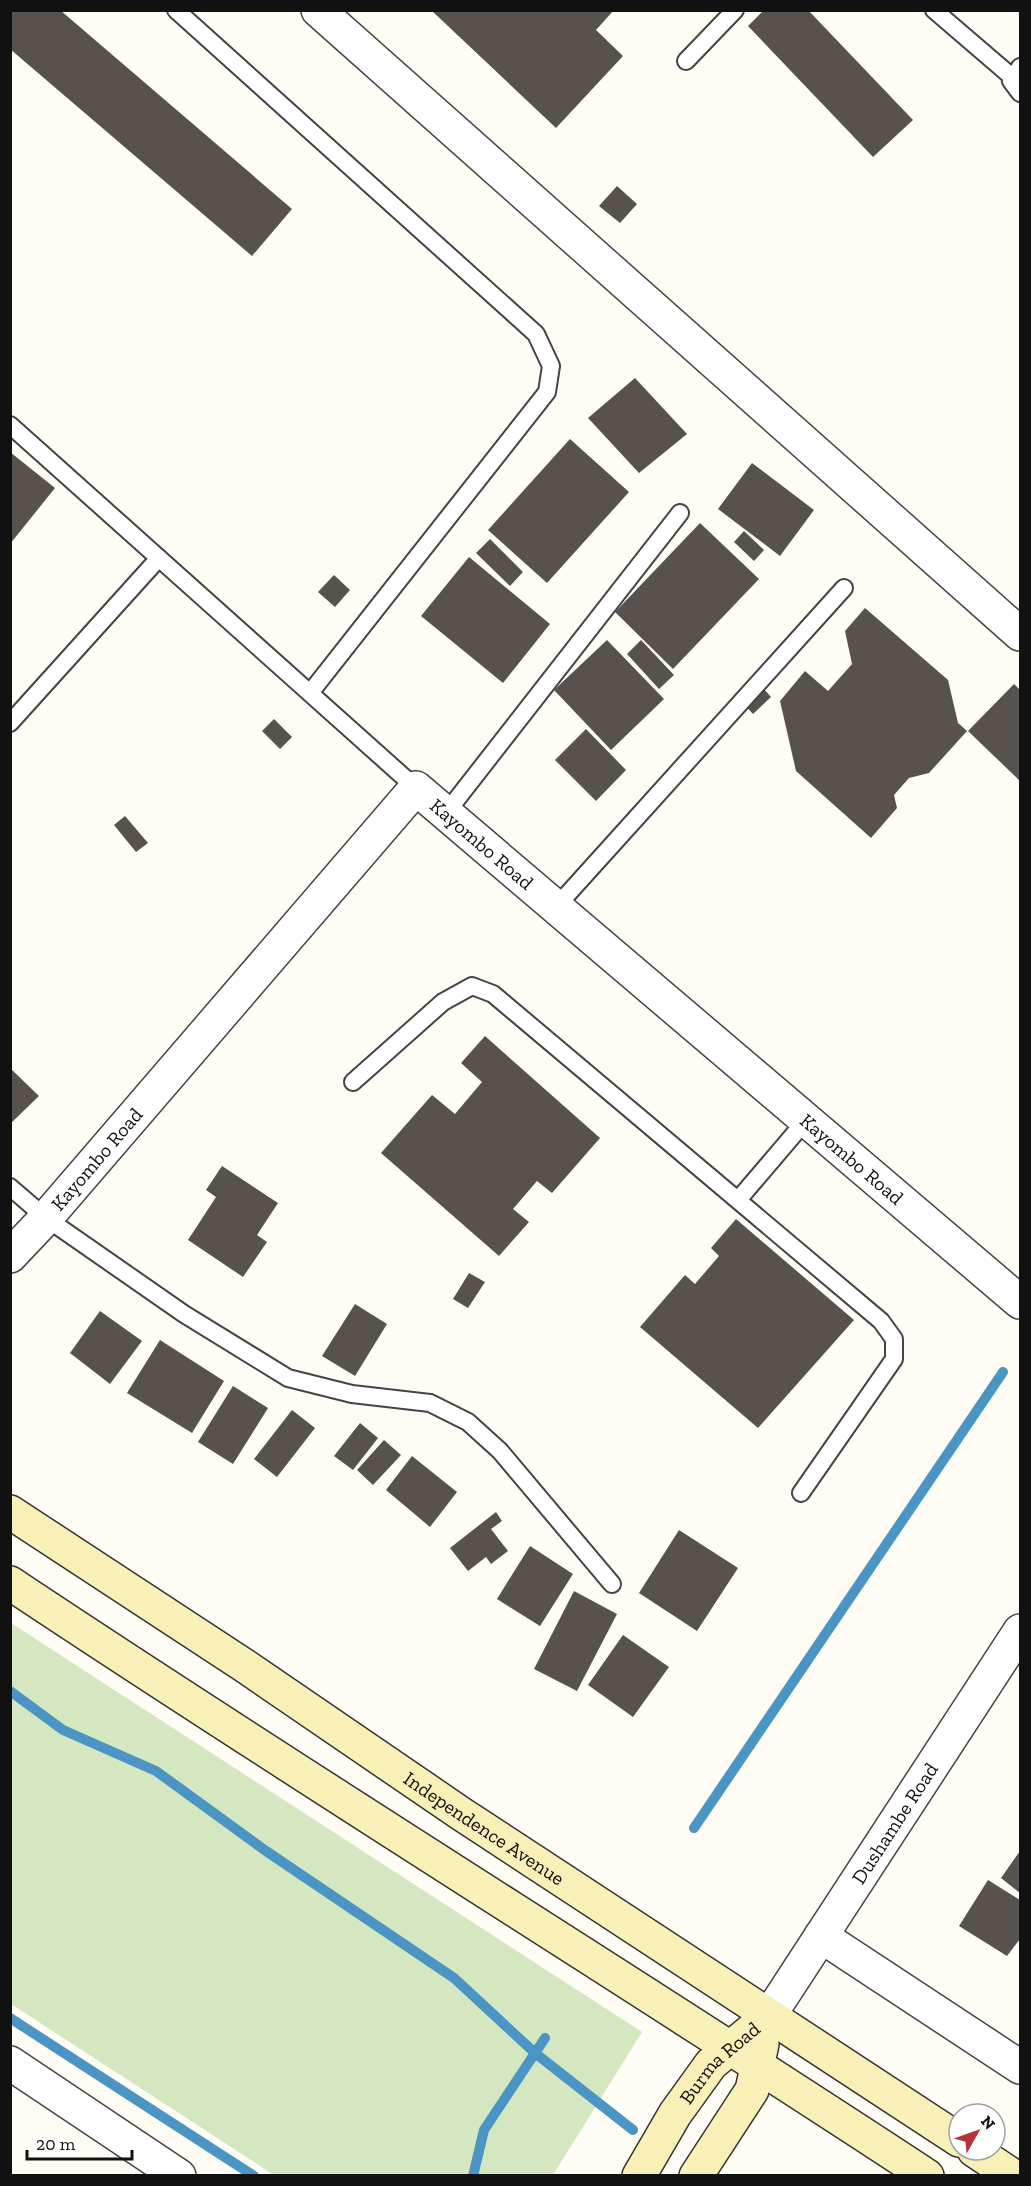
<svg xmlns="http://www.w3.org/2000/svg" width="1031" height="2186" font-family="'Zilla Slab',serif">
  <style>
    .green { fill: #d5e7c0 }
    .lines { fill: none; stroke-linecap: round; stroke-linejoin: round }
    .stream { stroke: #4a95c3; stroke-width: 10 }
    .building { fill: #58524e }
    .service-casing { stroke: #444; stroke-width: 20 }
    .minor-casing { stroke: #444; stroke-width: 36 }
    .tertiary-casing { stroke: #444; stroke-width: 36 }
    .secondary-casing { stroke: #333; stroke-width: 36 }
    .service { stroke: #fff; stroke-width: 16 }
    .minor { stroke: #fff; stroke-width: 33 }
    .tertiary { stroke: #fff; stroke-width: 33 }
    .secondary { stroke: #f8f0b6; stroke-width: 33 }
    .labels { text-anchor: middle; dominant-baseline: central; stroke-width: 6; stroke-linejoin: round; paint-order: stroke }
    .street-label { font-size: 20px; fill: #111; stroke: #fff }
  </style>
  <rect width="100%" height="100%" fill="#fefcf5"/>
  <path class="green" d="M11,1623l631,409 -89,143h-279l-263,-171z"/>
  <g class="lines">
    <path class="stream" d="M10,1691l53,39 93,41 110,80 188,127 81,75 98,77
      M694,1828l309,-456
      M10,2018l244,158
      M473,2176l11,-46 61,-92"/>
  </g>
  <path class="building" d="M10,10h50l232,199 -40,47 -242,-207z
    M431,10h183l-18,20 27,26 -67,72z
    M764,10h44l105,110 -40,37 -125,-131z
    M617,186l20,18 -17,19 -21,-17z
    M635,378l52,56 -48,39 -51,-55z
    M570,439l59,53 -82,91 -59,-53z
    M10,452l45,36 -45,56z
    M752,463l62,47 -34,46 -62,-47z
    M700,523l59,56 -86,90 -58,-57z
    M744,531l20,19 -10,11 -20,-19z
    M490,539l33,33 -13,14 -34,-33z
    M469,557l81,67 -47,59 -82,-67z
    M334,575l16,15 -15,17 -17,-15z
    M865,608l83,72 10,43 9,8 -38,42 -20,5 -15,17 3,13 -26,30 -75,-67 -16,-70 25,-30 23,20 24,-27 -7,-33z
    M607,640l57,59 -53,51 -57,-60z
    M641,640l33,35 -15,14 -32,-35z
    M1014,684l6,6v91l-52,-50z
    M761,686l10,11 -18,17 -10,-11z
    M274,719l18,18 -12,12 -18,-18z
    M586,729l40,41 -30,31 -41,-41z
    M125,816l23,27 -12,9 -22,-27z
    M485,1036l115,102 -48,55 -15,-12 -24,28 16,13 -30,34 -118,-103 51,-58 23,19 27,-32 -21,-19z
    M10,1068l29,28 -29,28z
    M222,1166l56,37 -21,32 10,7 -24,35 -55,-37 28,-43 -10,-7z
    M736,1219l118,101 -96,108 -118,-101 45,-52 10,9 24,-28 -8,-8z
    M469,1273l16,9 -17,26 -15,-9z
    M355,1304l32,20 -32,52 -33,-20z
    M100,1311l42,30 -32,43 -40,-31z
    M160,1340l64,41 -32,52 -65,-40z
    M233,1386l35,22 -35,56 -35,-22z
    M292,1410l23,18 -38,49 -23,-18z
    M360,1423l18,15 -25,32 -19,-14z
    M384,1440l17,15 -28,30 -16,-15z
    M412,1456l45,36 -27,35 -44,-37z
    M496,1512l6,9 -11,8 17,22 -17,13 -5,-7 -18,14 -18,-23z
    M679,1530l59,38 -41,63 -58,-38z
    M530,1546l43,28 -33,52 -43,-27z
    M574,1591l43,23 -40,77 -43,-22z
    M623,1635l46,32 -36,50 -45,-32z
    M1020,1851v42l-19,-15z
    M988,1880l32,20v39l-13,17 -48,-30z"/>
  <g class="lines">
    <defs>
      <path id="service" d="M176,10l360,324 15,32 -4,26 -237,301
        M934,10l78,67
        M686,61l49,-51
        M1020,67l-9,14 9,12
        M10,425l406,363
        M10,723l149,-165
        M446,813l234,-300
        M556,907l288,-319
        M353,1082l90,-80 29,-16 21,8 388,327 13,18v20l-93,134
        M10,1187l36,31 138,96 104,64 64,16 78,9 38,19 32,29 112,133
        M738,1200l69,-81"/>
      <g id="minor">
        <path d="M318,10l702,624"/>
        <path id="s1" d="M10,1256l36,-38 370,-430 604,514"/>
        <path d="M821,1936l199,131"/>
      </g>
      <g id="tertiary">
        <path id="s2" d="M769,2016l251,-385"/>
        <path d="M10,2063l169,113"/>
      </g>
      <g id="secondary">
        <path id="s3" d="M10,1512l235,154 215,147 499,327"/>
        <path d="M10,1583c303,202 613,393 917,593"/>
        <path d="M974,2150l39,26"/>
        <path id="s4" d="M639,2176l36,-62 36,-50 58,-48"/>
        <path d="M696,2176l56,-86 10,-46"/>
      </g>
    </defs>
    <use href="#service" class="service-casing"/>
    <use href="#minor" class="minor-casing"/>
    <use href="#tertiary" class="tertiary-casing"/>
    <use href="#secondary" class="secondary-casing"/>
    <use href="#service" class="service"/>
    <use href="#minor" class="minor"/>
    <use href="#tertiary" class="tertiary"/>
    <use href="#secondary" class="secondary"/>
  </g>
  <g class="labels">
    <g class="street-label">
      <text stroke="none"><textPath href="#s1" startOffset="706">Kayombo Road</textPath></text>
      <text stroke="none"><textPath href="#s1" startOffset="130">Kayombo Road</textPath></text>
      <text stroke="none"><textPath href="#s1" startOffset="1192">Kayombo Road</textPath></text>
      <text stroke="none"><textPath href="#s2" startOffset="230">Dushambe Road</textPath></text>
      <text stroke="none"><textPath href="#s3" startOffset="570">Independence Avenue</textPath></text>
      <text stroke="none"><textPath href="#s4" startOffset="140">Burma Road</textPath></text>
    </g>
  </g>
  <rect width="1031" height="2186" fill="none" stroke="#111111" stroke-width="24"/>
  <g transform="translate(977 2132) rotate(50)"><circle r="28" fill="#ffffff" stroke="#a0a0a0" stroke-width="1.5"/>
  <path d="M0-4.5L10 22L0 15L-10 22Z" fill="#b6333b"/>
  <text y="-9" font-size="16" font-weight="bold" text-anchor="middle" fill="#111111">N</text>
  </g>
  <path d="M27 2150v9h105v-9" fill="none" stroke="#111111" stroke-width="3"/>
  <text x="36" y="2150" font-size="18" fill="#111111" stroke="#ffffff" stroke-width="4.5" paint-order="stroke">20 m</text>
</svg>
